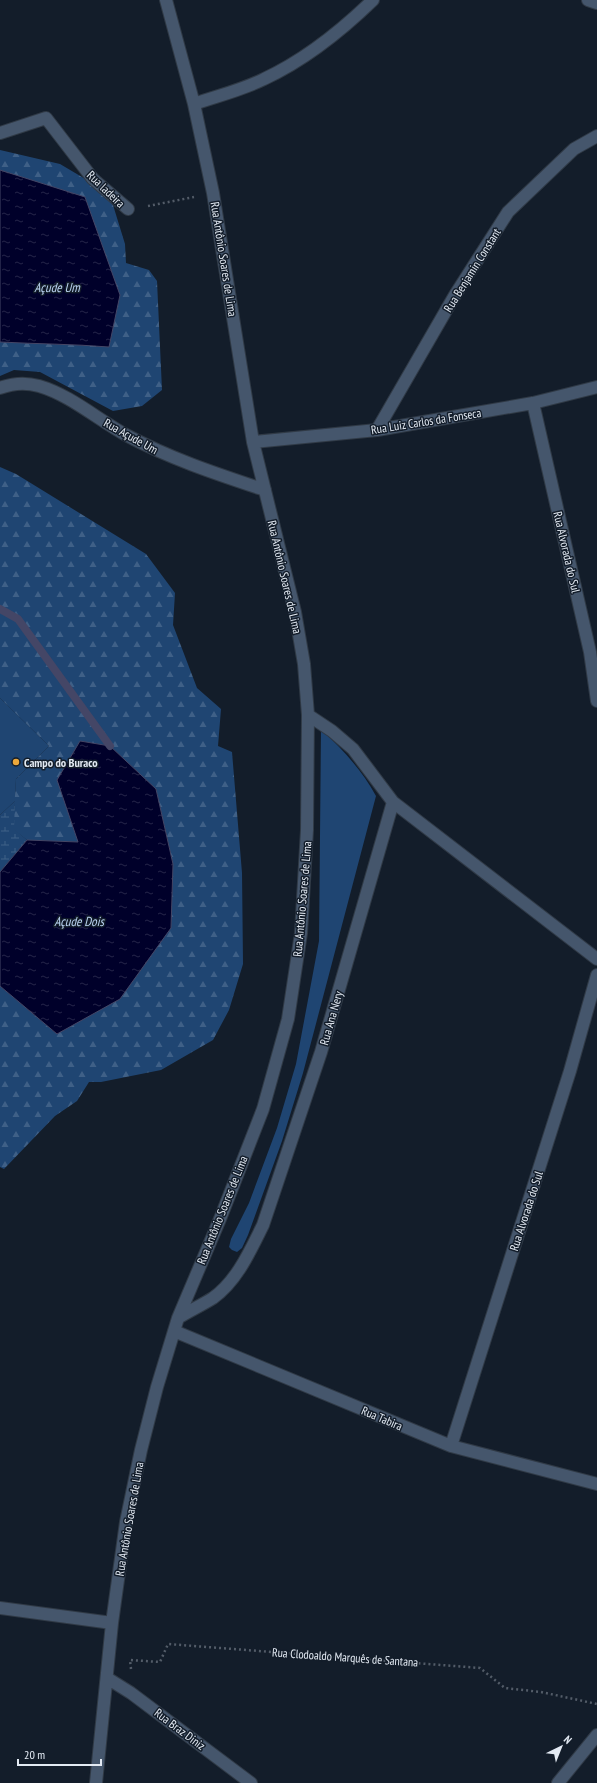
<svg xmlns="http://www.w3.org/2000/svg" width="597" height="1783" font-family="'PT Sans Narrow',sans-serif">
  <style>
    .green { fill: #1f4572 }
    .forest { fill: url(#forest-firs) }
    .wetland { fill: url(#wetland-marsh) }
    .water { fill: url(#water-ripples); stroke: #444666 }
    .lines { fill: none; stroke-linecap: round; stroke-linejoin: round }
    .stream { stroke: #444666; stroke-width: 8 }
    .minor-casing { stroke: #303a46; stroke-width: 14 }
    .path { stroke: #535c68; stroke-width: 2.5; stroke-dasharray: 2 3; stroke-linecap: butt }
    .minor { stroke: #45566c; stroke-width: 12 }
    .poi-dot { fill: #eda83b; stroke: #131d2a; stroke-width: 1.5 }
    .labels { text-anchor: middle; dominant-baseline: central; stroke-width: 3; stroke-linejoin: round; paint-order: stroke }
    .street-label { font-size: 12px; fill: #e3eaf3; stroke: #131d2a }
    .poi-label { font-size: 12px; font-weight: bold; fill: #e3eaf3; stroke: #131d2a; text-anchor: start }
    .water-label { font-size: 13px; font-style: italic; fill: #bad2f1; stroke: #131d2a }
  </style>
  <defs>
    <pattern id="forest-firs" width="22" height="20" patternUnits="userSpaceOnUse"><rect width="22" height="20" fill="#1f4572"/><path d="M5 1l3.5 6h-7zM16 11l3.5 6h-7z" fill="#3f6087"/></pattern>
    <pattern id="wetland-marsh" width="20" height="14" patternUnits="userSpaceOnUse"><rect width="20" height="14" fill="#1f4572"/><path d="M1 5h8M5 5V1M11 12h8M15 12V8" fill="none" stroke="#3f6087"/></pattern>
    <pattern id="water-ripples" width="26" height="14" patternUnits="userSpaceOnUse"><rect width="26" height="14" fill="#00002a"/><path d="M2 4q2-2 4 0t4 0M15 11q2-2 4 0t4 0" fill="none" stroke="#252549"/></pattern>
  </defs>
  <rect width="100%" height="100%" fill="#131d2a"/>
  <path class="green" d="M0,698l49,48 -33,33 -1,22 -15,14z
    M321,729c21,20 41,41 55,67l-73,277 -21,68 -34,94 -6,13 -5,4 -5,-2 -3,-3 2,-8 18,-36 28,-75 19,-64 23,-123z"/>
  <path class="forest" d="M0,150l60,14 27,16 26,25 12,39 1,19 23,7 8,11 5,109 -20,16 -29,5 -73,-39 -26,-2 -14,6z
    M0,467l16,7 130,80 29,39 -2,32 24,63 24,21 -3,37 14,6 10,121 1,91 -14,46 -16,30 -52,30 -60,12h-12l-12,19 -22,15 -51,53 -4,-2v-181l57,48 114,-106 2,-64 -17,-75 -46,-43 -30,-5 -2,101 -51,-2 -14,-11 3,-50 33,-33 -49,-48z"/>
  <path class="wetland" d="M15,801l-1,28 13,11 -27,32v-57z"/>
  <path class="water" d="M0,170l85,27 35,98 -11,52c-36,-3 -72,-3 -109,-5z
    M80,741l30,5 46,43 17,75 -2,64 -51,71 -63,35 -57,-48v-114l27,-32 51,2 -21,-62z"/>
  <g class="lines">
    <path class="stream" d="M0,609l18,10 92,127"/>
    <defs>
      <path id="minor" d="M588,0l9,3
        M194,104c23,-8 48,-14 70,-25 41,-19 76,-47 109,-79
        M0,133l46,-15 47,61 35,30
        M0,388c13,-5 25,-6 39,-2 31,9 58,33 87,49 45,24 91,39 139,55
        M533,403l57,249 7,49
        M377,430l78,-135 53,-83 66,-63 23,-13
        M253,442l124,-12 156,-27 64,-16
        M393,802l204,157
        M178,1318c11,-7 24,-13 35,-20 24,-17 37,-47 50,-73l58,-173 72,-250 -40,-53 -21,-18 -24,-16
        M174,1331l277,115 146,38
        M451,1446l119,-375 27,-96
        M0,1608l112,15
        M107,1678l24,15 120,90
        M96,1783l16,-160 14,-101 15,-72 16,-63 21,-69 42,-99 43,-110 25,-90 13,-86 6,-103 1,-115 -4,-51 -9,-52 -42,-170 -40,-249 -19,-89 -28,-104
        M558,1783l39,-48"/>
    </defs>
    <use href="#minor" class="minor-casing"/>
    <path class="path" d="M148,206l46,-9
      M131,1669l-1,-9 30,2 8,-18 312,24 25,20 36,4 56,12"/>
    <use href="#minor" class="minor"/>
  </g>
  <circle class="poi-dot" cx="16" cy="762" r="4"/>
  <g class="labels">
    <g class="street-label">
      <text transform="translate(106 189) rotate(44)">Rua ladeira</text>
      <text transform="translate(224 259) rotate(81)">Rua Antônio Soares de Lima</text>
      <text transform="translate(472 270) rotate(-58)">Rua Benjamin Constant</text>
      <text transform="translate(426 421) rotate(-9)">Rua Luiz Carlos da Fonseca</text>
      <text transform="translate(131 436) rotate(29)">Rua Açude Um</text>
      <text transform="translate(567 552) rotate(77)">Rua Alvorada do Sul</text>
      <text transform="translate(285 577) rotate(77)">Rua Antônio Soares de Lima</text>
      <text transform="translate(302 899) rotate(-85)">Rua Antônio Soares de Lima</text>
      <text transform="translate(331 1018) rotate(-74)">Rua Ana Nery</text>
      <text transform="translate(222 1210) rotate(-68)">Rua Antônio Soares de Lima</text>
      <text transform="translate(526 1211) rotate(-72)">Rua Alvorada do Sul</text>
      <text transform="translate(382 1418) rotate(23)">Rua Tabira</text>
      <text transform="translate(129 1519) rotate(-80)">Rua Antônio Soares de Lima</text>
      <text transform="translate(345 1657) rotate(4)">Rua Clodoaldo Marquês de Santana</text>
      <text transform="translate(180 1729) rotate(37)">Rua Braz Diniz</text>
    </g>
    <g class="poi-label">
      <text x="24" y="762">Campo do Buraco</text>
    </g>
    <g class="water-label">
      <text x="57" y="287">Açude Um</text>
      <text x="79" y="921">Açude Dois</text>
    </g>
  </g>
  <g transform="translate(561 1747) rotate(43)" stroke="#131d2a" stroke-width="3" paint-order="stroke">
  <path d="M0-3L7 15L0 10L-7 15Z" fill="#e3eaf3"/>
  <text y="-6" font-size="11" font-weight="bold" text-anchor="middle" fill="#e3eaf3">N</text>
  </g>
  <path d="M18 1759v6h83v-6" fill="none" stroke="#e3eaf3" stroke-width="2"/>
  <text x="24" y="1759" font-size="12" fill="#e3eaf3" stroke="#131d2a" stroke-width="3" paint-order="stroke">20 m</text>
</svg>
